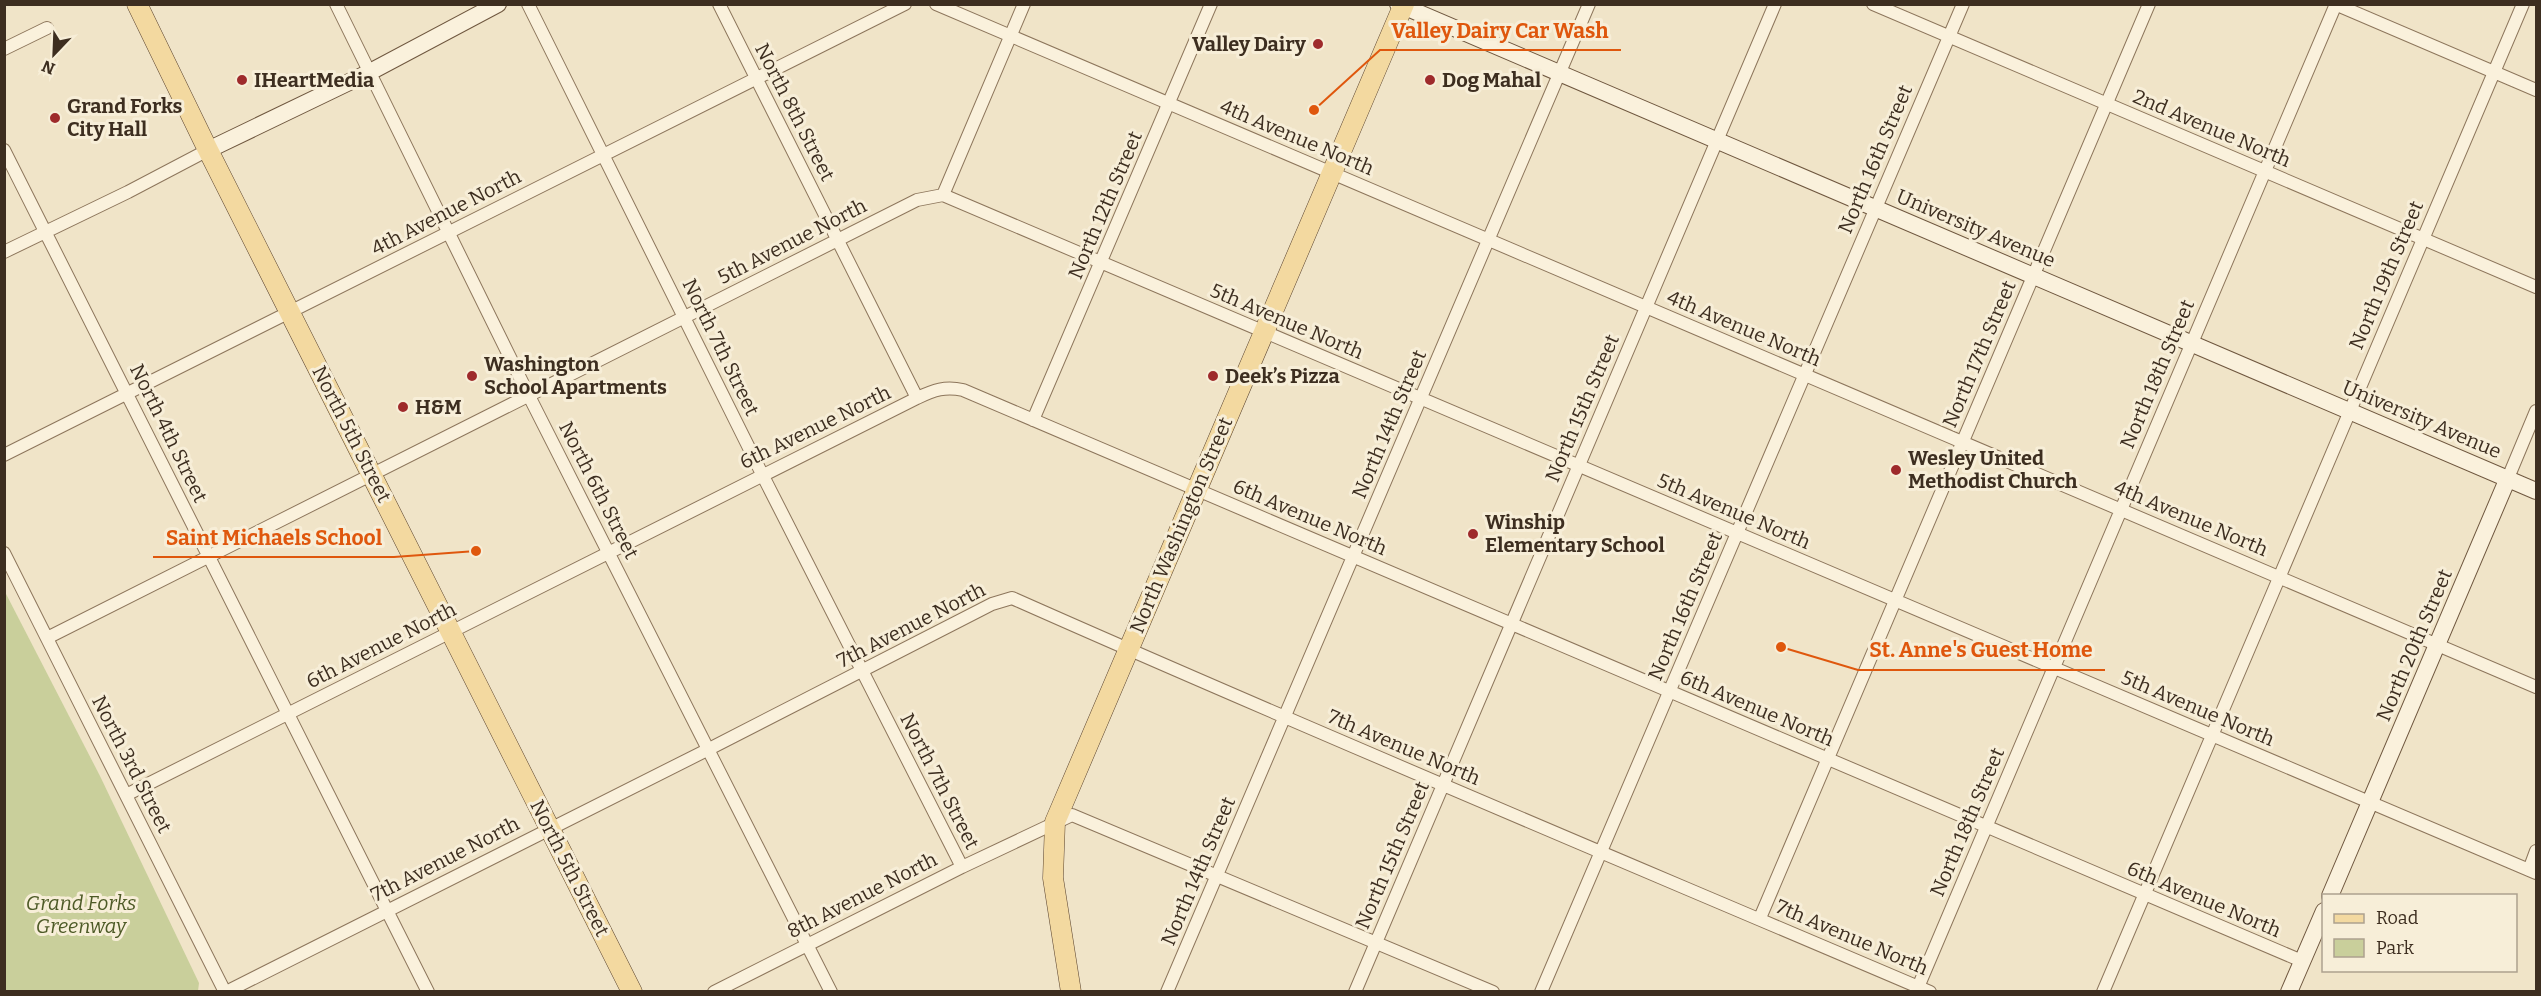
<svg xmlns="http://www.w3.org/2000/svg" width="2541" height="996" font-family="Bitter,serif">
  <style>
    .green { fill: #c9cf9b }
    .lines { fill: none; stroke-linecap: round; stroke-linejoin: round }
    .street-casing { stroke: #8d765c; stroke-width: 14 }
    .secondary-casing { stroke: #6f573f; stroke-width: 18 }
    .primary-casing { stroke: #5b4430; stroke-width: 21 }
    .street { stroke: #faf1dc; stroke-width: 12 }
    .secondary { stroke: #faf1dc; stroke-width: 16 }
    .primary { stroke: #f3d9a0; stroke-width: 20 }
    .poi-dot { fill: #9e2a2b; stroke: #f7eed8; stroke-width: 2 }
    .labels { text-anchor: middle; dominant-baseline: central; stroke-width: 6; stroke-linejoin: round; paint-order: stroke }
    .poi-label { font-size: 20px; font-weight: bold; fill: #3d2e20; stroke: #f7eed8; text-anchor: start }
    .street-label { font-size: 20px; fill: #3d2e20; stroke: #f7eed8 }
    .park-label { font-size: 20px; font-style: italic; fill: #4d5a26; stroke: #f7eed8 }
    .leader { fill: none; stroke: #df570d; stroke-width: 2 }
    .callout-dot { fill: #df570d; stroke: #f7eed8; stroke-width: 2 }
    .callout-label { font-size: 21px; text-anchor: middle; font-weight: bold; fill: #df570d; stroke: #f7eed8; stroke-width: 6; stroke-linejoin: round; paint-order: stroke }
  </style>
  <rect width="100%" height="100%" fill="#f0e4c8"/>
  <path class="green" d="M4,590l96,186 99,207 -1,8h-193z"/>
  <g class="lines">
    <defs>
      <path id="street" d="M336,4l193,392 302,596
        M528,4l234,470 200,393
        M719,4l198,394
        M936,4l1600,683
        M1873,4l663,283
        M2335,4l201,86
        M4,49l43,-21
        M4,150l424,842
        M943,195l81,-191
        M4,252l124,-60 80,-42
        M1033,420l178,-416
        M4,455l901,-451
        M2508,478l28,-67
        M4,553l221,439
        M47,638l870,-438 26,-5 1593,678
        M126,795l791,-397c17,-8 28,-12 46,-8l1339,571
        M2529,870l7,-19
        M1760,918l389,-914
        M226,992l483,-243 283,-145 20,-6c304,135 611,263 918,394
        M714,992l248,-125 110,-52 421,177
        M1167,992l422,-988
        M1355,992l420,-988
        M1541,992l422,-988
        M1916,992l420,-988
        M2103,992l420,-988"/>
      <path id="secondary" d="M1398,4l1138,487
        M208,150l162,-78 128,-68
        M2330,896l178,-418
        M2289,992l35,-81"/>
      <path id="primary" d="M137,4l71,146 424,842
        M1071,992l-18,-114 2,-56 349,-818"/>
    </defs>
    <use href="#street" class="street-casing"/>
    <use href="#secondary" class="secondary-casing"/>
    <use href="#primary" class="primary-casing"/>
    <use href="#street" class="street"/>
    <use href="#secondary" class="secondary"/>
    <use href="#primary" class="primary"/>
  </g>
  <g class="poi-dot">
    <circle cx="1318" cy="44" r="6"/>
    <circle cx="242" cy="80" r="6"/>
    <circle cx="1430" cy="80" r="6"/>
    <circle cx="55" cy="118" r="6"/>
    <circle cx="472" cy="376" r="6"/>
    <circle cx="1213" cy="376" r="6"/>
    <circle cx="403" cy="407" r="6"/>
    <circle cx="1896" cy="470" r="6"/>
    <circle cx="1473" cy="534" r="6"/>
  </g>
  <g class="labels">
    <g class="poi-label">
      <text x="1306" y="44" text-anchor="end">Valley Dairy</text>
      <text x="254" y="80">IHeartMedia</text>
      <text x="1442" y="80">Dog Mahal</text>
      <text x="67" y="106">Grand Forks<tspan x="67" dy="23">City Hall</tspan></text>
      <text x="484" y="364">Washington<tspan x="484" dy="23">School Apartments</tspan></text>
      <text x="1225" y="376">Deek’s Pizza</text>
      <text x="415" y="407">H&amp;M</text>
      <text x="1908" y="458">Wesley United<tspan x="1908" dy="23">Methodist Church</tspan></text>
      <text x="1485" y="522">Winship<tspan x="1485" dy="23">Elementary School</tspan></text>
    </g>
    <g class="street-label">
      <text transform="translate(795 112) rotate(63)">North 8th Street</text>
      <text transform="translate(2212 128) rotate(23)">2nd Avenue North</text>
      <text transform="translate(1297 137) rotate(23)">4th Avenue North</text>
      <text transform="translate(1875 159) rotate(-67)">North 16th Street</text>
      <text transform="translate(1105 205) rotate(-67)">North 12th Street</text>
      <text transform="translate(446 212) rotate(-27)">4th Avenue North</text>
      <text transform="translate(1976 228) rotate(23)">University Avenue</text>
      <text transform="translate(792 241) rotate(-27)">5th Avenue North</text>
      <text transform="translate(2386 275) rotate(-67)">North 19th Street</text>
      <text transform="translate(1287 321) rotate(23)">5th Avenue North</text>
      <text transform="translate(1744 328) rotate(23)">4th Avenue North</text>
      <text transform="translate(721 347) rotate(64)">North 7th Street</text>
      <text transform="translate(1979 354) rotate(-67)">North 17th Street</text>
      <text transform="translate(2157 374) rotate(-67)">North 18th Street</text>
      <text transform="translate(1582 408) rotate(-67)">North 15th Street</text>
      <text transform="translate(2422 419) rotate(23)">University Avenue</text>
      <text transform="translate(1389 424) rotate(-67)">North 14th Street</text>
      <text transform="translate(815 427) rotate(-26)">6th Avenue North</text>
      <text transform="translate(169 433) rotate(64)">North 4th Street</text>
      <text transform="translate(352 434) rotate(63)">North 5th Street</text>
      <text transform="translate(599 490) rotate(63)">North 6th Street</text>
      <text transform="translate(1734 511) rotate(23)">5th Avenue North</text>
      <text transform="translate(1310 517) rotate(23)">6th Avenue North</text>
      <text transform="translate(2191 518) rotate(23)">4th Avenue North</text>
      <text transform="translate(1181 525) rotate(-67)">North Washington Street</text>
      <text transform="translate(1685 606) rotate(-67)">North 16th Street</text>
      <text transform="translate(911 625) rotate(-27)">7th Avenue North</text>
      <text transform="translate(381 645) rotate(-27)">6th Avenue North</text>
      <text transform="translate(2414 645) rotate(-67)">North 20th Street</text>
      <text transform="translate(1757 708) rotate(23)">6th Avenue North</text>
      <text transform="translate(2198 708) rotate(23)">5th Avenue North</text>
      <text transform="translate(1404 747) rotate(23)">7th Avenue North</text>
      <text transform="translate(132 764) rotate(63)">North 3rd Street</text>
      <text transform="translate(940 781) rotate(63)">North 7th Street</text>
      <text transform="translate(1967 822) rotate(-67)">North 18th Street</text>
      <text transform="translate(1392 855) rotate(-67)">North 15th Street</text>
      <text transform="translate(445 859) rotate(-27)">7th Avenue North</text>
      <text transform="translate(570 868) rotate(63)">North 5th Street</text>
      <text transform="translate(1198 871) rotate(-67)">North 14th Street</text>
      <text transform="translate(862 895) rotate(-27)">8th Avenue North</text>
      <text transform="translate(2204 899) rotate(23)">6th Avenue North</text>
      <text transform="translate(1852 937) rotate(23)">7th Avenue North</text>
    </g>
    <g class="park-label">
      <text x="81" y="903">Grand Forks<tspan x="81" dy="23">Greenway</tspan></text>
    </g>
  </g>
  <path class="leader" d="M1314 110L1380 50H1621M476 551L394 557H153M1781 647L1858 670H2105"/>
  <g class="callout-dot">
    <circle cx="1314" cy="110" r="6"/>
    <circle cx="476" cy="551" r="6"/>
    <circle cx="1781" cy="647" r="6"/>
  </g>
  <g class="callout-label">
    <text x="1500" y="38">Valley Dairy Car Wash</text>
    <text x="274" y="545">Saint Michaels School</text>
    <text x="1981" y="657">St. Anne's Guest Home</text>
  </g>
  <rect width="2541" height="996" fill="none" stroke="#3d2e20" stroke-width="12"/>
  <rect x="2322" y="894" width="195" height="78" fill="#f7eed8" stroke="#ada18e" stroke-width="1.5"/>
  <rect x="2334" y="914" width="30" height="9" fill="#f3d9a0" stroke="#ada18e" stroke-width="1.5"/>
  <text x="2376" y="924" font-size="18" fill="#3d2e20">Road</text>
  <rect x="2334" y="939" width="30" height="18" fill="#c9cf9b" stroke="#ada18e" stroke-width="1.5"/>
  <text x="2376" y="954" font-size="18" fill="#3d2e20">Park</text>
  <g transform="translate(54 54) rotate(203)" stroke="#f7eed8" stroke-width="4.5" paint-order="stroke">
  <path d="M0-4.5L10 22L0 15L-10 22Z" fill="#3d2e20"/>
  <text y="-9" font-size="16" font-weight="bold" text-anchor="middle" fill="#3d2e20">N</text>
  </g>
</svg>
